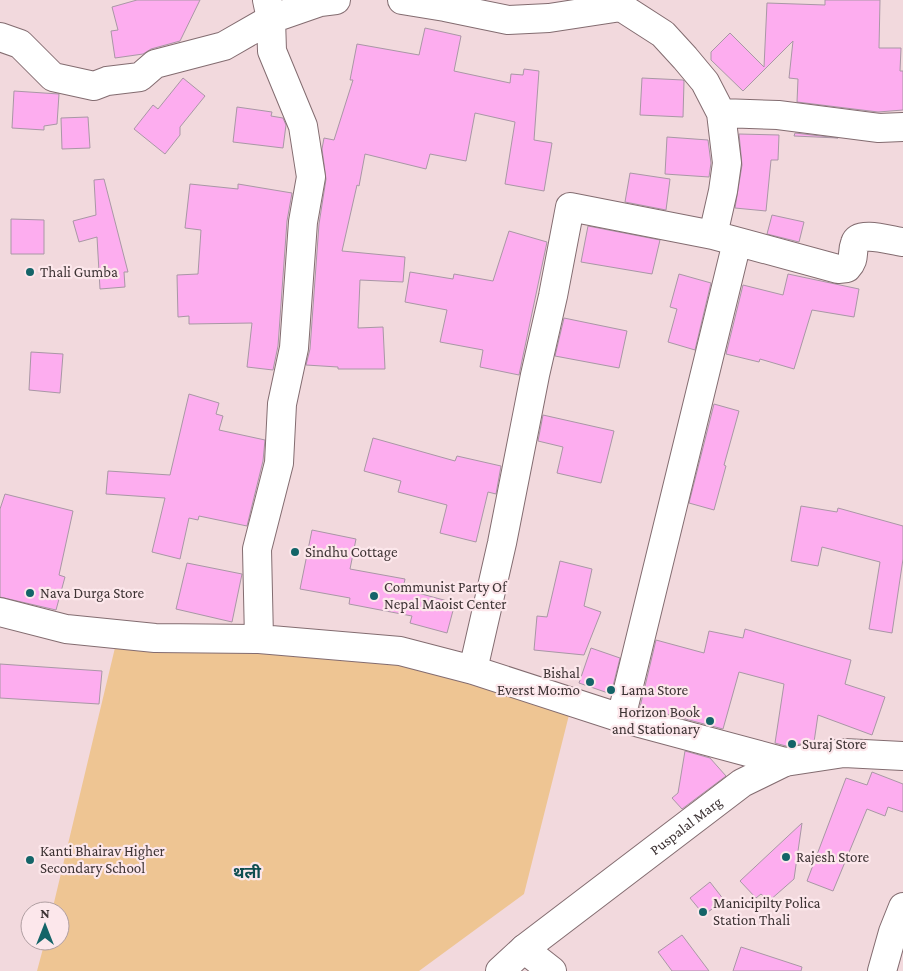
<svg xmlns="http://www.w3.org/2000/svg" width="903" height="971" font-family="'Crimson Pro','Noto Sans Devanagari',serif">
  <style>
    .green { fill: #eec593 }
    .building { fill: #fdadef; stroke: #a997a5 }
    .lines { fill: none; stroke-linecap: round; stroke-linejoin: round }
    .minor-casing { stroke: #836c70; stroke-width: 30 }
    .major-casing { stroke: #836c70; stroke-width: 30 }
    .minor { stroke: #fff; stroke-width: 28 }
    .major { stroke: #fff; stroke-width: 28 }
    .poi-dot { fill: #146468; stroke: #fce7eb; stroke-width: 2 }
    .labels { text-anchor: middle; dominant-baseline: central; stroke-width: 4.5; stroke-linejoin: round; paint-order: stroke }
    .poi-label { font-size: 15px; fill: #3d3334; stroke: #fce7eb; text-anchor: start }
    .street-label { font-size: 15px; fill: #3d3334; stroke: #fce7eb }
    .neighbourhood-label { font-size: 16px; font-weight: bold; fill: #0d4d50; stroke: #fce7eb }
  </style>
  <rect width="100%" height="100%" fill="#f2d9dd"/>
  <path class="green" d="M119,631l172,18 167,25 112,37 -46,183 -105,77h-382l8,-30h15v-30h-8z"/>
  <path class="building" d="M137,0h63l-20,41 -29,8 -8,5 -28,4 -4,-27 7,-1 -6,-23z
    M825,0h55l-1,48h22l-1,23h3v39l-25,2 -81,-10 1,-23 -9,-1 4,-37 -50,50 -32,-31v-8l19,-19 34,34 3,-64 58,2z
    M425,28l36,8 -7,35 56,12 1,-9 12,1 1,-6 15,2 -5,69 18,3 -8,48 -39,-7 10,-62 -40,-9 -9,48 -36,-7 -4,15 -61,-15 -6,32 -2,-1 -15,66 63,6 -2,25 -43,-2 -2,48 25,-1 2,42h-47v-2l-32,-2 4,-16 9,-125 7,-45 -4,-30 2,-11 10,2 19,-60h-3l7,-36 62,11z
    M183,78l22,18 -25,31v8l-15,19 -31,-25 19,-24 5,4z
    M642,78l41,2 1,1 -1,36 -43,-2z
    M14,91l45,3 -2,30 -13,2v4l-32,-2z
    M237,107l35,5 -1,4 12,2 3,7 -3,23 -50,-6z
    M88,117l2,31 -28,1 -1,-31z
    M795,133l43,5 -44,-2z
    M739,134l40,1 -1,25h-7l-5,51 -31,-3 7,-43z
    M667,137l41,3 3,23 -2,14 -44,-3z
    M630,173l40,6 -4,31 -41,-8z
    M104,179l24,93h-4l1,15 -25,2 -3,-52 -18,5 -6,-21 23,-6 -2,-35z
    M190,184l48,5v-5l54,9 -5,28 -9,125 -5,24 -26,-3 5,-44 -63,1v-8l-11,1 -1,-42 21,-1 3,-44 -16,-2z
    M772,215l32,7 -5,20 -32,-8z
    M11,219l33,1v34h-33z
    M588,226l72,14 -8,34 -71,-12z
    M509,231l38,11 -28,133 -39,-8 3,-17 -43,-8 7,-32 -42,-8 5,-30 43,7 1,-5 39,7z
    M679,274l32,9 -16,67 -27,-8 9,-33 -7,-2z
    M788,274l71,15 -5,28 -42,-7 -18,59 -34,-10 -1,3 -33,-8 17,-69 40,10z
    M564,318l63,13 -8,37 -64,-12z
    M31,352l32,2 -3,39 -31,-3z
    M189,394l30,9 -3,11 7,2 -4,14 46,10 -2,21 -16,65 -48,-10 -1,4 -9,-2 -9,41 -28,-7 13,-54 -59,-4 2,-23 62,4z
    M714,404l25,7 -15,54 2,1 -12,44 -25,-7z
    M543,415l71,16 -13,52 -44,-10 6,-26 -25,-6z
    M373,438l82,23 2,-5 44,10 -5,28 -8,-2 -12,50 -36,-9 7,-28 -49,-13 3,-11 -37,-10z
    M5,494l68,17 -14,64 6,2 -9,33 -56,-13v-88z
    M801,506l36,6 1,-4 65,18v33l-11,74 -23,-4 11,-67 -58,-15 -4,19 -27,-5z
    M312,530l44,9 -6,30 55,10 -2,10 52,14 -8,30 -37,-10 2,-7 -63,-12 1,-6 -50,-9z
    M560,561l32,8 -8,37 17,6 -17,43 -50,-5 3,-34 10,1z
    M187,563l55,11 -10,48 -56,-13z
    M745,629l106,31 -6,24 40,13 -13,38 -54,-20 -4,27 -28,4 -11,-3 9,-59 -45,-12 -16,57 -83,-22 16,-67 48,13 5,-22 34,7z
    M591,648l29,10 -9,36 -32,-11z
    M0,664l102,7 -3,33 -99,-6z
    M685,751l25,7 16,18 -44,33 -10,-11 6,-5z
    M872,772l31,12v28l-15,-5 -3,9 -18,-7 -34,82 -26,-10 39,-103 21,7z
    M802,823l-8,56 -25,22 -8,-7 -5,4 -16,-17z
    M710,882l14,18 -20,15 -14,-17z
    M682,935l27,36h-37l-14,-19z
    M741,947l61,20 -1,4h-68z"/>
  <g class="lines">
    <defs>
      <path id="minor" d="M402,0l43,7 63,13 41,-2 72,-11 42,27 22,24 20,24 16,31 6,50 -4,28 -10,44
        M0,37l20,7 33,33 41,9 13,-5 33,-4 15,-13 69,-18 47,-27 49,-17 16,-2
        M721,113l57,2 101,13 24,-1
        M0,612l66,17 89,9 104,1 141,12 73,19 148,48 164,44
        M259,639l-2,-90 22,-86 3,-59 12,-56 9,-126 8,-45 -8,-51 -31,-75 -1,-32 -4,-19
        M473,670l29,-127 33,-168 18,-79 17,-89 143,28 125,34 9,-1c9,-10 4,-14 8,-25 4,-13 37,-2 48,-1
        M621,718l116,-476
        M524,949l28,22
        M882,971l11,-39 10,-25"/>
      <g id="major">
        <path id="s1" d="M500,971l24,-22 218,-166 43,-21 59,-9 59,3"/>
      </g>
    </defs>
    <use href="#minor" class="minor-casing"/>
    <use href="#major" class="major-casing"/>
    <use href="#minor" class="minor"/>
    <use href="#major" class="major"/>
  </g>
  <g class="poi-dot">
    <circle cx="30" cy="272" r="5"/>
    <circle cx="295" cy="552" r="5"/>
    <circle cx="30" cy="593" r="5"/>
    <circle cx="374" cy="596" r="5"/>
    <circle cx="590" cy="682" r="5"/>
    <circle cx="611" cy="690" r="5"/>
    <circle cx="710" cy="721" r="5"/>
    <circle cx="792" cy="744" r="5"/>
    <circle cx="786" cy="857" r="5"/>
    <circle cx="30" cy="860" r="5"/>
    <circle cx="703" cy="912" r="5"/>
  </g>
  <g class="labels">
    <g class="poi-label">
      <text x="40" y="272">Thali Gumba</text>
      <text x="305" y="552">Sindhu Cottage</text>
      <text x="384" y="587">Communist Party Of<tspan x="384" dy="17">Nepal Maoist Center</tspan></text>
      <text x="40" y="593">Nava Durga Store</text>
      <text x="580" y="673" text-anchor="end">Bishal<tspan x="580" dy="17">Everst Mo:mo</tspan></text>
      <text x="621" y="690">Lama Store</text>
      <text x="700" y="712" text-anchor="end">Horizon Book<tspan x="700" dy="17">and Stationary</tspan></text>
      <text x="802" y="744">Suraj Store</text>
      <text x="40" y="851">Kanti Bhairav Higher<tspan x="40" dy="17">Secondary School</tspan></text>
      <text x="796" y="857">Rajesh Store</text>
      <text x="713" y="903">Manicipilty Polica<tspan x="713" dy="17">Station Thali</tspan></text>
    </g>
    <g class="street-label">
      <text stroke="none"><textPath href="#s1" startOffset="236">Puspalal Marg</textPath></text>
    </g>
    <g class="neighbourhood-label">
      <text x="247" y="872">थली</text>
    </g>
  </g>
  <g transform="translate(45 926)"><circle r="24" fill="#fce7eb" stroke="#b09fa2"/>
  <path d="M0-4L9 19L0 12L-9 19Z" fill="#146468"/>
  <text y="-8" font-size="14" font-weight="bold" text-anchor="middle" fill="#3d3334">N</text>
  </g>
</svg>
